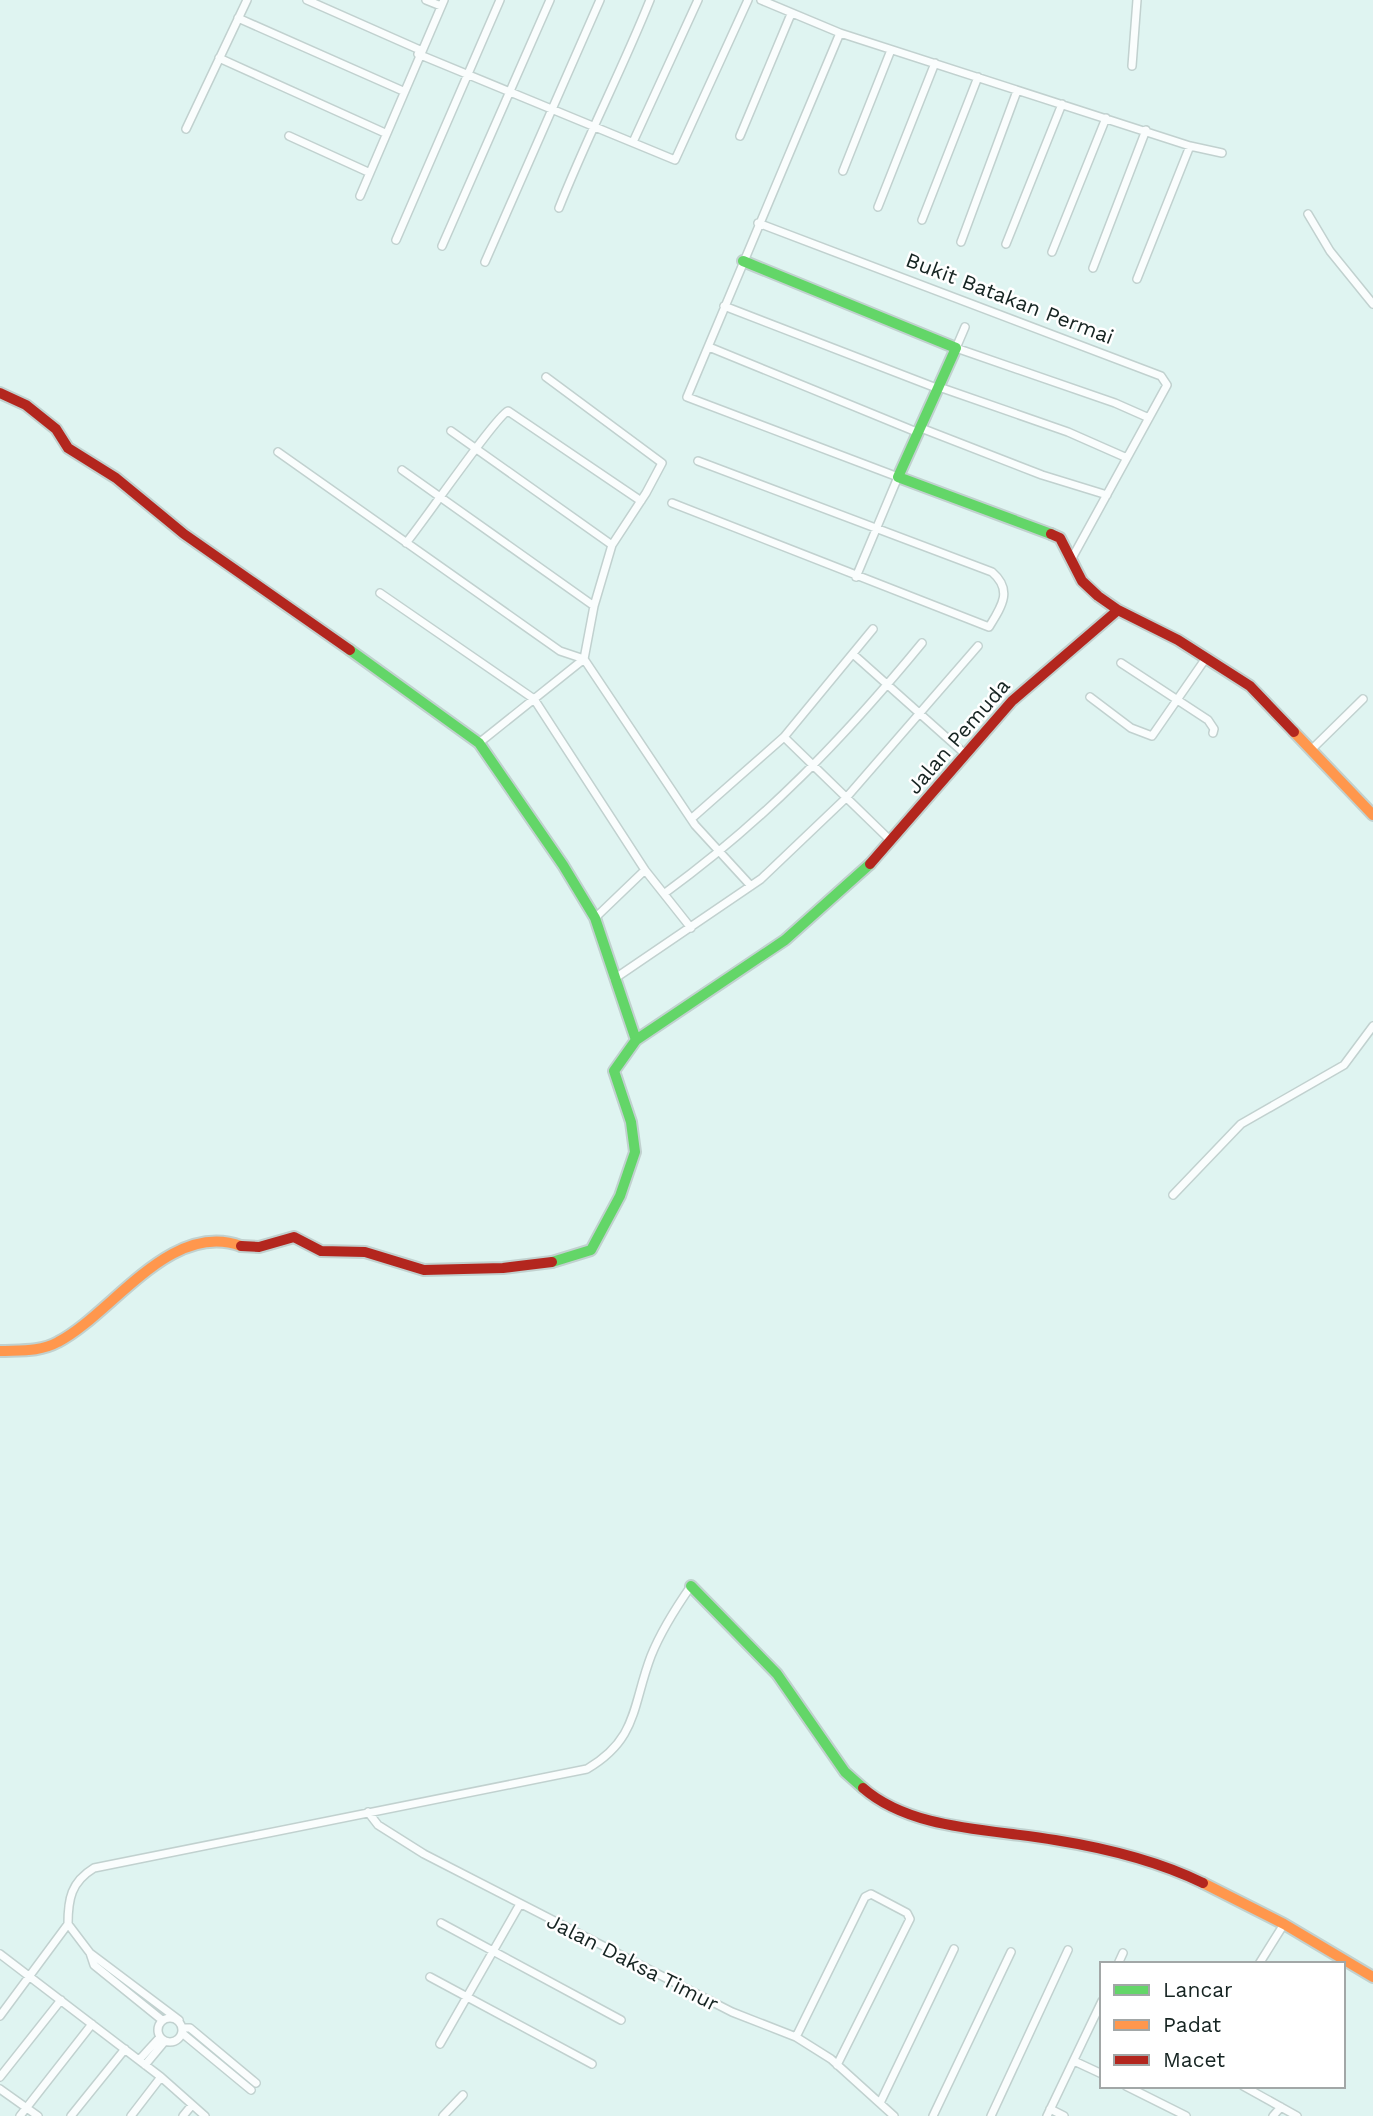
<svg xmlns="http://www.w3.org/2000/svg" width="1373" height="2116" font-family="'Work Sans',sans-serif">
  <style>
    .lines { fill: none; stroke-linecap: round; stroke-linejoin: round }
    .street-casing { stroke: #c1d1cf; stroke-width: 10 }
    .fast-casing { stroke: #c1d1cf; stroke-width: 14 }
    .slow-casing { stroke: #c1d1cf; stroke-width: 14 }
    .jam-casing { stroke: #c1d1cf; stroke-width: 14 }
    .street { stroke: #fafdfd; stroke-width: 7 }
    .fast { stroke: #63d668; stroke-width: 10 }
    .slow { stroke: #ff974d; stroke-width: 10 }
    .jam { stroke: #b3261e; stroke-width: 10 }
    .labels { text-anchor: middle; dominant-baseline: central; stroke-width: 5; stroke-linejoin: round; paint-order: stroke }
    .street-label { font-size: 21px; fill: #162422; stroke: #fff }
  </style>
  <rect width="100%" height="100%" fill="#dff4f1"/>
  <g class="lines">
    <defs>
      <path id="street" d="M307,0l113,50
        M426,0l15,6
        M761,0l79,33 -153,364 211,80 -42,100
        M238,18l165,73
        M840,33l350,113 32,7
        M418,54l257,106 73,-160
        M219,58l166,75
        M1132,66l5,-66
        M186,129l61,-129
        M289,136l79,36
        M740,136l51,-122
        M633,142l65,-142
        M843,171l48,-121
        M360,196l84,-196
        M878,207l57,-144
        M559,208c28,-71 63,-138 91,-208
        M1308,214l22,37 43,53
        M922,220l56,-143
        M758,223l403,153 6,9 -96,175
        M396,240l104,-240
        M961,242l56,-151
        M1006,244l56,-140
        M442,246l108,-246
        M1052,252l54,-134
        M485,262l115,-262
        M1093,268l53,-138
        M1137,279l53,-133
        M724,306l215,83
        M965,327l-9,21 159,55 34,15
        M709,347l210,86
        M546,377l116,86 -16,30 -34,52 -18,61
        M939,387l129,45 59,26
        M921,428l121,47 65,20
        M451,431l161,114
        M278,452l282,199 24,8
        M402,470l192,136 -10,53 111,166 56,61
        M672,503l317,124c13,-21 24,-37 3,-55l-294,-111
        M406,543c16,-19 90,-127 102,-132l133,90
        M380,593l154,106 111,171 46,58
        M853,654l111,99
        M1121,663l87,57 6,9 -1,4
        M1090,697l41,31 21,8 54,-78
        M784,737l107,104
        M479,743l105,-84
        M1311,750l52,-51
        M691,819l93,-82 89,-108
        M665,893c99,-72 179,-155 257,-250
        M595,918l50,-48
        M614,979l147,-100 85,-81 132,-152
        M1173,1195l68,-71 103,-59 29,-39
        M368,1812l10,13 46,29 308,158 64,25 35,22 63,57
        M441,1923l180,97
        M90,1953l4,12 68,55
        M0,1954l161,123 44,39
        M1118,1964l5,-11
        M1259,1964l25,-40
        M430,1977l162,87
        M0,2016l68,-92
        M158 2030a12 12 0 1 1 24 0a12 12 0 1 1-24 0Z
        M179,2020l-89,-67 -22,-29c0,-25 3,-42 26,-56l493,-99c51,-30 45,-63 64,-113 10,-25 24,-47 40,-70
        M183,2028h7l66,55
        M182,2033l69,57
        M796,2037l69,-140 6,-3 36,19 3,6 -73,146
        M440,2044l80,-140
        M139,2060l21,-23
        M1074,2061l28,13
        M145,2065l20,-24
        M0,2077l61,-77
        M1126,2086l60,30
        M1243,2086l54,30
        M0,2089l38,27
        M880,2103l74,-154
        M1050,2109l14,7
        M20,2116l72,-92
        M71,2116l54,-67
        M131,2116l30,-39
        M183,2116l9,-11
        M443,2116l20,-21
        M933,2116l78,-164
        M991,2116l77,-166
        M1047,2116l55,-115
        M1273,2116l8,-9"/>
      <path id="fast" d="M743,261l213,87 -58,129 153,57
        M350,650l129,93 84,122 32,53 41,122
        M552,1262l39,-12 29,-54 15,-44 -4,-30 -17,-51 22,-31 149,-100 85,-76
        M691,1586l86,88 68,98 18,16"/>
      <path id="slow" d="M1294,732l79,83
        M0,1351c20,-1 40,1 58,-9 54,-28 112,-122 183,-96
        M1203,1883l81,41 89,53"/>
      <path id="jam" d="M0,393l26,12 30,24 12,19 48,30 68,56 166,116
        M1051,534l9,4 22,43 16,15 20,14 60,30 72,46 44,46
        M870,864l142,-163 106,-91
        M241,1246l18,1 35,-10 27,14 44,1 59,18 79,-2 49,-6
        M863,1788c49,43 131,41 192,52 50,8 103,21 148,43"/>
    </defs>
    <use href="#street" class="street-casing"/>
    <use href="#fast" class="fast-casing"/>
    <use href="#slow" class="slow-casing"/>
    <use href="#jam" class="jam-casing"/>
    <use href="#street" class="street"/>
    <use href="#fast" class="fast"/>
    <use href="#slow" class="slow"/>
    <use href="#jam" class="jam"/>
  </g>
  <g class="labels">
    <g class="street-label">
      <text transform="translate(1010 298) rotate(21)">Bukit Batakan Permai</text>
      <text transform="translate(958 736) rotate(-49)">Jalan Pemuda</text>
      <text transform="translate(633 1962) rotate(27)">Jalan Daksa Timur</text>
    </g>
  </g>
  <rect x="1100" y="1962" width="245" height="126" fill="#ffffff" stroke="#a2a7a7" stroke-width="2"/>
  <rect x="1114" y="1985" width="35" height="10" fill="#63d668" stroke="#a2a7a7" stroke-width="2"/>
  <text x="1163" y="1997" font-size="21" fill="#162422">Lancar</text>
  <rect x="1114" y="2020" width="35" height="10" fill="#ff974d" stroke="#a2a7a7" stroke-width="2"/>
  <text x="1163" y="2032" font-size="21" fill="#162422">Padat</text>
  <rect x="1114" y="2055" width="35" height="10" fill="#b3261e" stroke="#a2a7a7" stroke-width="2"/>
  <text x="1163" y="2067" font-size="21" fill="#162422">Macet</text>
</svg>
